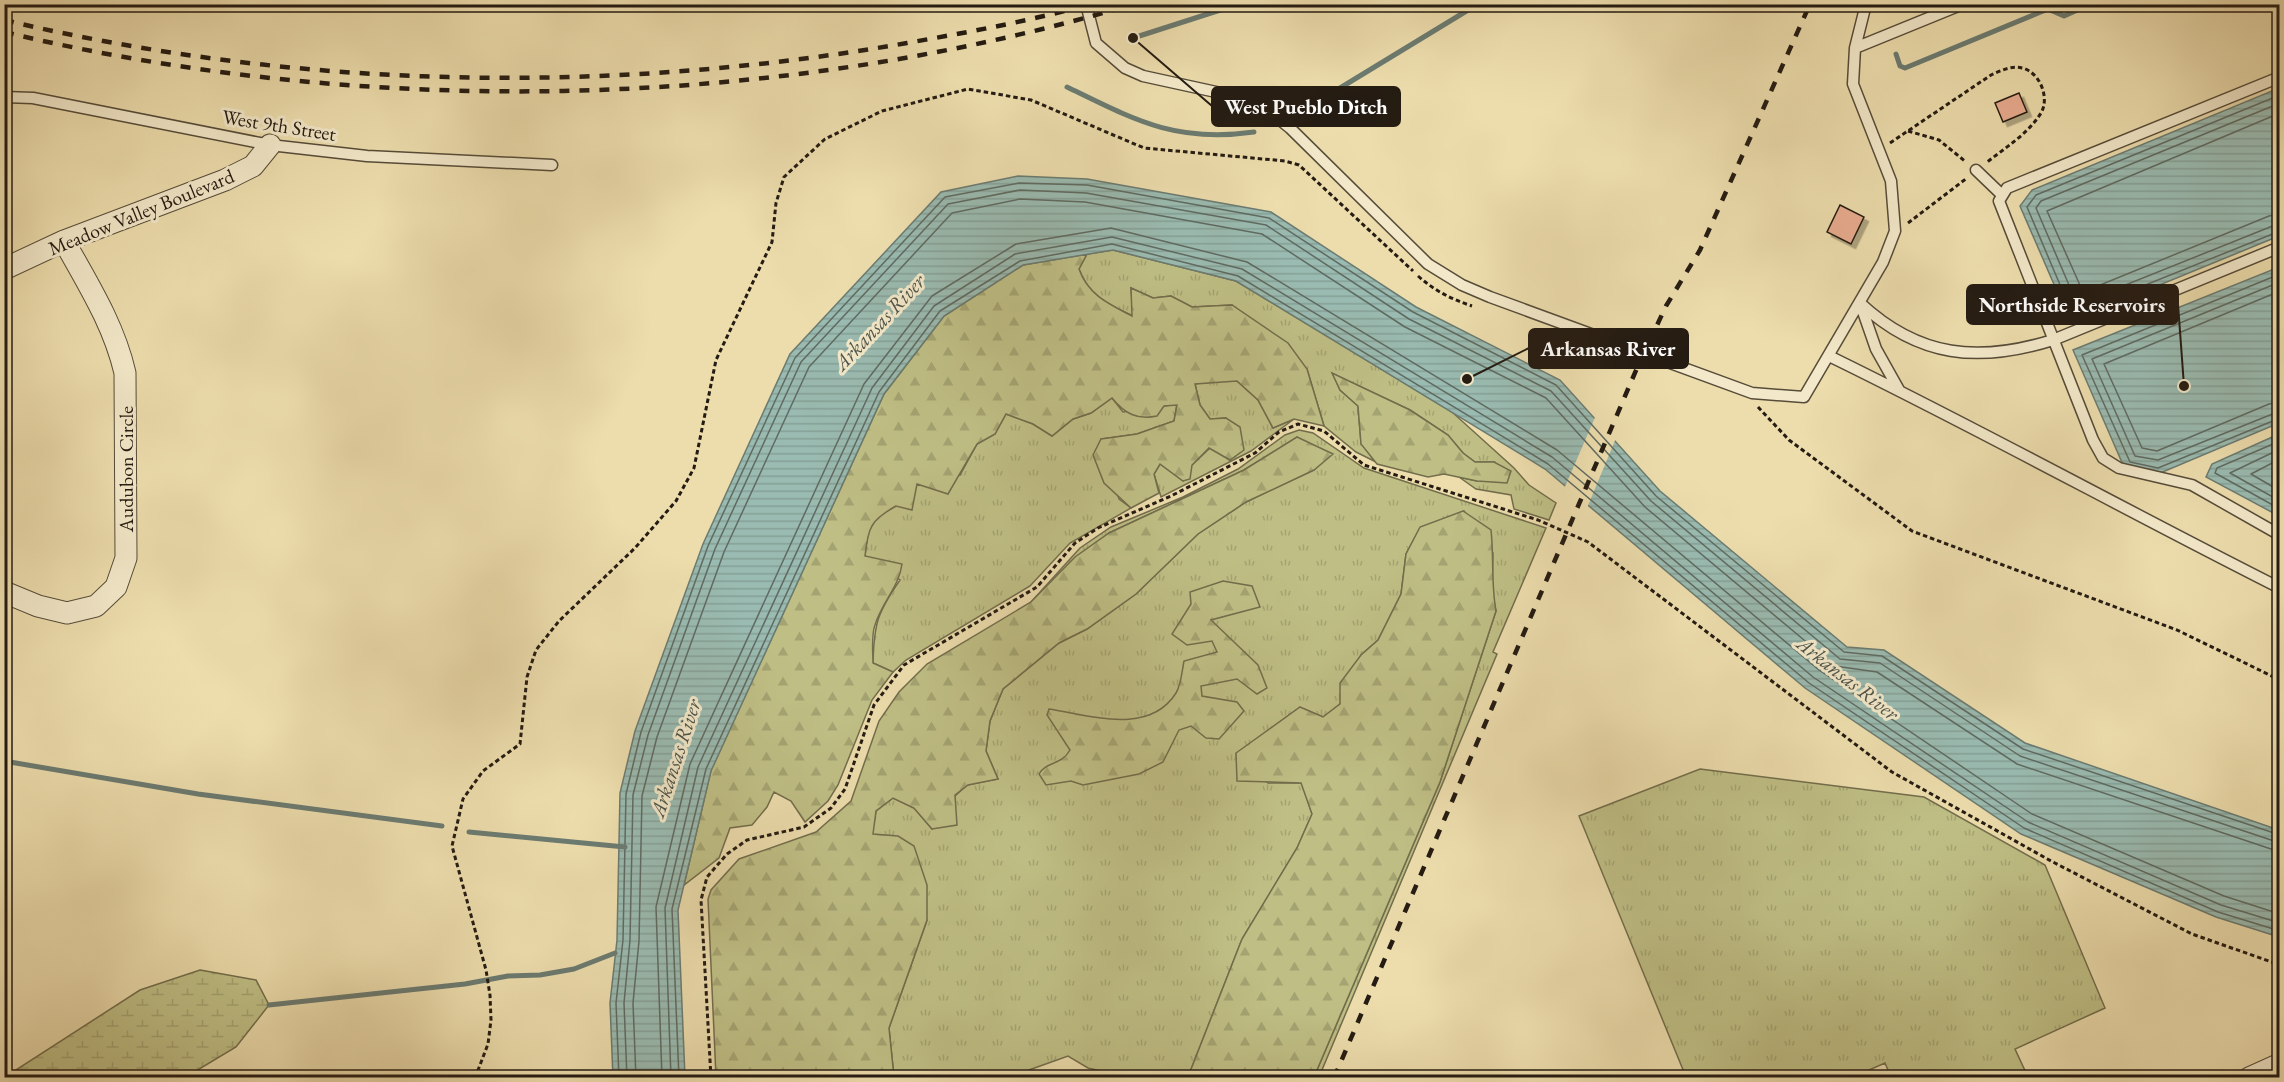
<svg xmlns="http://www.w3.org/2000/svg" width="2284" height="1082" font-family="'EB Garamond',serif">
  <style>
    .grass { fill: url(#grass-tufts); stroke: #726d4c; stroke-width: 1.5 }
    .forest { fill: url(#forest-firs); stroke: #726d4c; stroke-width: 1.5 }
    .wetland { fill: url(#wetland-marsh); stroke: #726d4c; stroke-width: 1.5 }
    .water { fill: url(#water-rules); stroke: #6b7b71; stroke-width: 1.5 }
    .pier { fill: #edddad }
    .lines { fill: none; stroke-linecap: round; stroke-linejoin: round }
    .shore { stroke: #5f6b62; stroke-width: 1.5 }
    .stream { stroke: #6b7b71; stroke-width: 5 }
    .building { fill: #e9ac90; stroke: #241b12; stroke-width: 1.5; filter: url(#shadow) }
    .service-casing { stroke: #564c39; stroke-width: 13 }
    .minor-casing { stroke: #564c39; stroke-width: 23 }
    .path { stroke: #241b12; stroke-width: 3; stroke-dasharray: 4.5 3; stroke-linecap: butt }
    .service { stroke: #f3e9ca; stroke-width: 10 }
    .minor { stroke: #f3e9ca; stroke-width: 21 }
    .rail { stroke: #241b12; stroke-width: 4.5; stroke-dasharray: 10 10; stroke-linecap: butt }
    .labels { text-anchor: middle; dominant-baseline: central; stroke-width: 6; stroke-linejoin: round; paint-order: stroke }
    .street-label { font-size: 20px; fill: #241b12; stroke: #f3e9ca }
    .water-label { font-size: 21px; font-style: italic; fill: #4d534a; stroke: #f3e9ca }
    .leader { fill: none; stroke: #241b12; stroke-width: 2 }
    .callout-dot { fill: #241b12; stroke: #f3e9ca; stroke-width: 2 }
    .callout { fill: #241b12; stroke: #241b12; stroke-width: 2 }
    .callout-label { font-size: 21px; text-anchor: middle; font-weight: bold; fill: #fff }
  </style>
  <defs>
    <pattern id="grass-tufts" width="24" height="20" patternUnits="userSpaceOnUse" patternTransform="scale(1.5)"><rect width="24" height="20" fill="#bfbf85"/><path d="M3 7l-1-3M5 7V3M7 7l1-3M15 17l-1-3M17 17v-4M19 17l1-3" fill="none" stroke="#a4a472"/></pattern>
    <pattern id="forest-firs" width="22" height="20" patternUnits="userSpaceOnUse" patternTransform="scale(1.5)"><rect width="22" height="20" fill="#bfbf85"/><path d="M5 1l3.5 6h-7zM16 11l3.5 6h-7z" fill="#a4a472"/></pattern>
    <pattern id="wetland-marsh" width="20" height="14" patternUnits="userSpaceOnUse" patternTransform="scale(1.5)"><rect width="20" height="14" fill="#bfbf85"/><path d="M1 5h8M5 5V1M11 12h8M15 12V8" fill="none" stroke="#a4a472"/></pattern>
    <pattern id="water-rules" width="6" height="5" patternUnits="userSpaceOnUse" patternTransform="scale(1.5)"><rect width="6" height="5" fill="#9abbb1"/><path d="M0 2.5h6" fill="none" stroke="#85a097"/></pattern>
    <filter id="shadow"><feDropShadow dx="4.5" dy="4.5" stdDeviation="0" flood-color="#0004"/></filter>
  </defs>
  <rect width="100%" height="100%" fill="#edddad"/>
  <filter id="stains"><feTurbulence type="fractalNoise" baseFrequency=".00333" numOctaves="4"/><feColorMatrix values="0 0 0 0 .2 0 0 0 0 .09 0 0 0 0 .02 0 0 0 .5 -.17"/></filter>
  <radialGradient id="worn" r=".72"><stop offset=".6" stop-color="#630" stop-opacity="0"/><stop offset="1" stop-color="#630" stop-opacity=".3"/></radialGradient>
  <path class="grass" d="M1113,250l123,31 216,131 62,56 15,17 27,18 -7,17 -35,-11 -3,-14 -35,-6 -17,-12 18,4 17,-19h-19l-12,-9 -15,-18 -38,-25 -77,-36 7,16 18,16 3,37 15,19 -20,-10 -32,-26 -17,-57 -75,-64 -40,2 -21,-11 -18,2 -22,-10 2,28c-24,-11 -45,-21 -54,-47l8,-15z
    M1216,380l21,1 21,19 15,28 21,-9 -43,32 -90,46 -7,-23 6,-10 23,17 9,-16 18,-17 20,12 -4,-42 -16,1 -10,-14 -5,-21z
    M1112,398l11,14 54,-8 -3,17 -37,13 -36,5 18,60 12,9 -61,35 -40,43 -124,74 -13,12 -20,-9c1,-39 4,-50 27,-83l-35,-24 3,-24 10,-16 18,-10 21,-22 43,-9 17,-31 18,-10 11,-20 27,10 19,12 21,-17 18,-6z
    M1299,430l14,3 51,35 182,60 -53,124 4,2 -178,423h-5l126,-295 56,-171 -4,-19 1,-39 -29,-42 -44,17 -14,26 -5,40 -23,46 -17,15 -21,49 -17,13 -23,-10 -64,47 32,29h34l10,31 -15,34 -55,91 -54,138h-76l-3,-4 -21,-5 -20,-12 -39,14 -6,7h-129l-5,-49 38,-108 -55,-86 4,-23 17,-13 21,10 18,21 23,-33 12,-11 31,-6 -12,-28 4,-30 13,-32 56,-46 28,-14 49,-35 62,-60 48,-32 68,-32 -17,-33 -53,33 -135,63 -78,69 49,-54 31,-21 72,-30 55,-28 47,-34z
    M1700,769l224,28 121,68 60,143 -90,41 13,28h-137l-6,-14 -32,14h-167l-107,-261z"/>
  <path class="forest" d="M1087,254l-8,15c9,26 30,35 53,47l-1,-28 22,10 18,-2 21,11 40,-2 56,38 19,26 17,57 -30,-7 -21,9 -15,-28 -21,-19 -42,3 5,21 10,14 16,-1 14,9 4,23 -14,10 -21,-12 -17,17 -2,14 -7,2 -23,-17 -6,10 5,19 -28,15 -27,-25 -11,-28 8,-16 36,-5 37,-13 3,-16 -13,1 -7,10c-20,4 -32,-2 -45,-18l-21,15 -18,6 -21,17 -19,-12 -27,-10 -11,20 -18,10 -29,50 -31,-10 -5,26 -16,-4c-25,14 -28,21 -31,50l37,8c-3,23 -20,38 -27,61 -4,11 -2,26 -2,38l20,9 -21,28 -34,85 -10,16 -23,21 -14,-21 -17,-9 -7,15 -15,18 -22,3 -11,30 -35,27 27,-115 173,-376 60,-78 79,-51z
    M1332,373l78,37 38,25 15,18 12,9h19l17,9 -4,12 -30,-2 -33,-7 -16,3 -51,-13 -16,-20 -3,-38 -18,-16z
    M1297,437l36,17 -19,16 -68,32 -48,32 -62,60 -49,35 -28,14 -56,46 -13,32 -4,30 12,28 -30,6 -13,10 2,30 -25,4 -18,-21 -21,-10 -17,13 -3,23 25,2 16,10 13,39v35l-38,108 5,49h-178l-8,-178 3,-9 28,-31 77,-27 35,-31 28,-80 20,-29 28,-28 104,-62 44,-45 34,-24 135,-63z
    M1463,511l28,19c3,27 0,54 5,81l-56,171 -126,295h-126l54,-138 55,-91 15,-34 -11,-31 -64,-2 -1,-28 64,-46 23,10 17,-13v-21l21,-28 17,-15 23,-46 5,-40 14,-27z
    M1223,581l29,5 8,21 -49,13 47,45 9,23 -10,6 -20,-15 -36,7 1,10 35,6 7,9 -25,28 -13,-1 -15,-12 -12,4 -16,32 -24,12 -56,11 -12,-4 -25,4 -7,-11c7,-13 22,-8 31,-24l-23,-35 2,-6c40,6 100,27 127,-16 5,-8 6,-22 8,-32l33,-9 -5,-11 -25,4 -15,-11 19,-30 -1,-12z"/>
  <path class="wetland" d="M200,970l56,10 13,25 -33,42 -50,30h-181l135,-87z"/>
  <path class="water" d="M2279,88v148l-195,80 -18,-4 -46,-106 12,-16z
    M1018,176l69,3 184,33 145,95 144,73 100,111 187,156 37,3 141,93 254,87v107l-63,-20 -195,-83 -216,-146 -260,-219 -309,-188 -123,-31 -90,15 -79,51 -60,78 -173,377 -33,139 7,167 -72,1 -3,-75 7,-63 3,-147 15,-62 68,-187 87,-190 151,-162z
    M2279,267v156l-121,51 -34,-7 -51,-117z
    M2279,434v82l-73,-39 6,-13z"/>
  <path class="pier" d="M1596,415l20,23 -29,70 -23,-19z"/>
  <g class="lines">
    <path class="shore" d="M2280,95l-244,100 -9,12 42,99 14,4 197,-79
      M2280,103l-239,98 -5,7 39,91 8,3 197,-79
      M2280,113l-233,98 36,81 186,-76 11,-2
      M2280,274l-198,81 48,107 28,6 122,-50
      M2280,282l-188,77 43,97 23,4 122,-49
      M2280,291l-176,73 38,84 15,3 112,-47 11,-2
      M2280,441l-63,27 -2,5 65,36
      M2280,449l-50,24 50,28
      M2280,459l-29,15 29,17
      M619,1078l-3,-75 7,-63 3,-146 15,-62 67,-186 87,-188 150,-161 74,-14 68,2 182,33 144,94 143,73 100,111 188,156 38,4 141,93 257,86
      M627,1078l-3,-75 6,-63 3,-145 15,-60 67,-186 86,-187 147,-158 72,-14 66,3 180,32 143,94 142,72 100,110 189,158 40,4 140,93 260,87
      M636,1078l-3,-75 6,-62 3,-145 15,-59 67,-185 85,-185 143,-154 68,-14 65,3 177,32 143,93 141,71 99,109 190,159 42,6 140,92 263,88
      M662,1078l-6,-171 34,-143 174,-380 68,-88 84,-52 95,-16 136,34 310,188 262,220 213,144 192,82 56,18
      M671,1078l-6,-170 33,-141 174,-379 62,-82 81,-52 97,-17 130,32 310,188 261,220 215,145 193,83 59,18
      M679,1078l-7,-169 34,-140 173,-377 61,-81 80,-50 92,-17 126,32 310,188 261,219 215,145 194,84 62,19"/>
    <path class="stream" d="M855,4l1,1
      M1133,38l106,-34
      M1896,54l4,12 5,2 143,-59 16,7 27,-12
      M1067,87c68,33 108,56 187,45
      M1317,102l161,-98
      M4,761l194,33 244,32
      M469,832l156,15
      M269,1005l196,-21 43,-8 32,-1 34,-6 41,-16"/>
  </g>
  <path class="building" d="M2019,93l8,19 -24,10 -8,-19z
    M1840,205l24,12 -13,27 -24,-12z"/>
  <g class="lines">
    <defs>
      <path id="service" d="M1086,4l10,39 29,25 18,8 96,21 25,10 26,21 138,136 34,21 28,12 262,96 52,4 79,-135 12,-31 -4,-50 -38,-97 2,-36 11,-44
        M1855,48l108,-44
        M2280,77l-273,111 -8,13 94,239 10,18 16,10 73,17 88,50
        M4,97l29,1 237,47 97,11 185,9
        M1976,170l25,24
        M1829,356c152,74 300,156 451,232
        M1899,390l-23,-41 -16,-46c59,55 119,60 193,37l227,-93"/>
      <path id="minor" d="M4,269l60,-28 161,-61 28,-14 17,-21
        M4,592l34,14 29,7 29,-7 20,-19 10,-29 -1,-185c-11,-48 -37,-89 -61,-132
        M2249,1078l31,-14"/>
    </defs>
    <use href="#service" class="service-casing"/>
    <use href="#minor" class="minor-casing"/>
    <path class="path" d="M1908,131l31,9 27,22
      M1890,143l101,-68c9,-4 21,-10 31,-7 18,4 28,30 19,45 -13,21 -35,34 -55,50
      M1908,223l59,-45
      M1418,276c17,15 33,23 54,30
      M1758,407l31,33 123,91 265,99 103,50
      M475,1078l13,-34 3,-24 -1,-25 -4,-25 -34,-124 11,-47 20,-28 37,-27 7,-67 9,-27 23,-29 76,-73 41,-47 18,-33 22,-108 56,-118 4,-39 8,-26 41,-38 57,-28 86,-22 63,11 113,48 141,13 14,4 114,106
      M711,1078l-10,-178 6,-23 20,-23 20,-14 57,-13 27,-19 14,-19 29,-84 30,-40 133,-78 38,-44 23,-15 73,-32 84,-43 24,-21 19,-8 26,7 40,34 174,55 50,22 304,230 159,89 141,73 88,31"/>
    <use href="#service" class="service"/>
    <use href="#minor" class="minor"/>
    <path class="rail" d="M4,20c295,70 605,75 903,23 62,-11 123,-22 184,-39
      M4,32c363,87 772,79 1130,-28
      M1334,1078l303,-710 29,-62 34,-56 110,-246"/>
  </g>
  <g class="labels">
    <g class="street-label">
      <text transform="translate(279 125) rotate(9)">West 9th Street</text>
      <text transform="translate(141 212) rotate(-22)">Meadow Valley Boulevard</text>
      <text transform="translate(126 469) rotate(-90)">Audubon Circle</text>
    </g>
    <g class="water-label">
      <text transform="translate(879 322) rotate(-47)">Arkansas River</text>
      <text transform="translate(1848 678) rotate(38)">Arkansas River</text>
      <text transform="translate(675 758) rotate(-72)">Arkansas River</text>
    </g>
  </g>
  <path class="leader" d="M1133 38L1212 106M2184 386L2178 304M1467 379L1529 348"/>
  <g class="callout-dot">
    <circle cx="1133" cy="38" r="6"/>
    <circle cx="2184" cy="386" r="6"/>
    <circle cx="1467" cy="379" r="6"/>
  </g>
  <g class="callout">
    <rect x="1212" y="87" width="188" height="39" rx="6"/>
    <rect x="1967" y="285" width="211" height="39" rx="6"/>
    <rect x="1529" y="329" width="159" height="39" rx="6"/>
  </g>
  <g class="callout-label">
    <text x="1306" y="114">West Pueblo Ditch</text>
    <text x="2072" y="312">Northside Reservoirs</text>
    <text x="1608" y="356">Arkansas River</text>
  </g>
  <rect width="2284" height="1082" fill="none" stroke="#edddad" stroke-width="24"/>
  <rect x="6" y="6" width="2272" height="1070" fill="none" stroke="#241b12" stroke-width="3"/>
  <rect x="12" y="12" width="2260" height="1058" fill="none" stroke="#241b12" stroke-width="1.5"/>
  <rect width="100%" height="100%" filter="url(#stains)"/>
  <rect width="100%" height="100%" fill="url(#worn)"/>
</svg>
